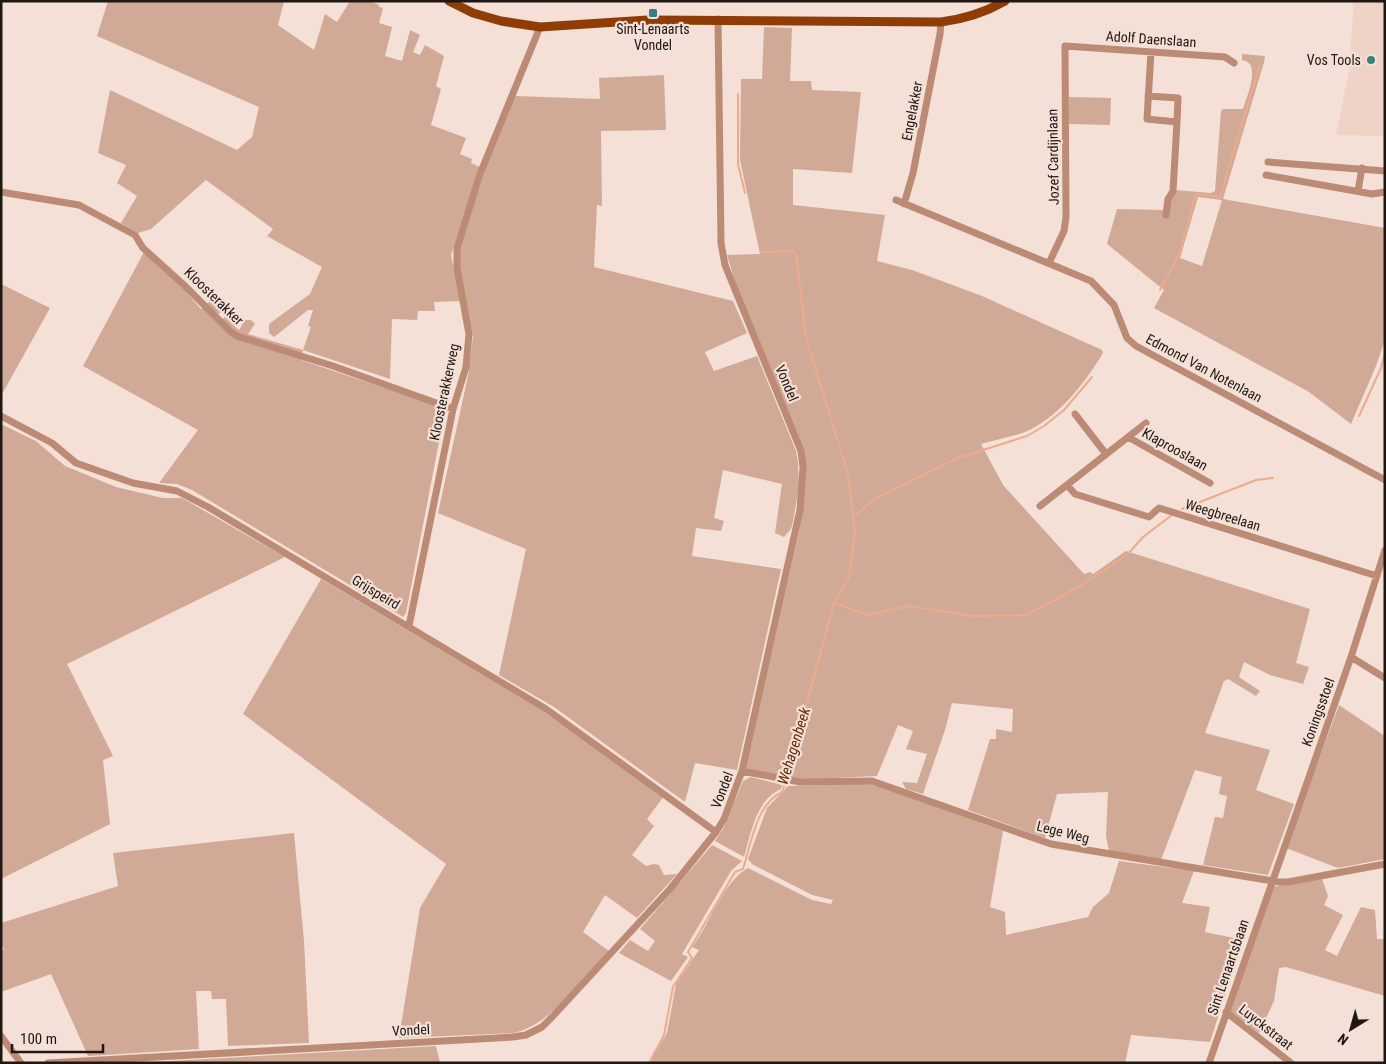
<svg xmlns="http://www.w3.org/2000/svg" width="1386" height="1064" font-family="'Roboto Condensed',sans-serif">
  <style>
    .built { fill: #efd3c6 }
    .green { fill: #d1a997; fill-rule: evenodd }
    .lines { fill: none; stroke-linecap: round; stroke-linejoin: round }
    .stream { stroke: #edab8d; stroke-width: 2 }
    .minor { stroke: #bb8b75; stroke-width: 7 }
    .major { stroke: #8f3c07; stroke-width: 9 }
    .poi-dot { fill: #388080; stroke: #f4e0d6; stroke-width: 2 }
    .labels { text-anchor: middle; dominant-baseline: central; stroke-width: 4.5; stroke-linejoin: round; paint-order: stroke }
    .poi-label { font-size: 14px; fill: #1e1713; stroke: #f4e0d6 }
    .street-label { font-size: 14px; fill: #1e1713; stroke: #f4e0d6 }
    .water-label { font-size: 15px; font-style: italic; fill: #632907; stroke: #f4e0d6 }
  </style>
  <rect width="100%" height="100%" fill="#f4e0d6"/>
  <path class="built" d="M1354,1h31v135l-49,-1 13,-64z"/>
  <path class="green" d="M108,1h176l-6,24 36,25 11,-36 12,8 13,-21h19l10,4v2l4,1 -4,15 13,4 -7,29 17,5 8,-31 10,5 -7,17 7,3 5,-10 19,11 -8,30 5,3 -10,36 35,13 -6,16 12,5 -1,4 9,4 -29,88 10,46 -27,1 1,9h-17l-1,9 -25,-1 -2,60 -87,-29 -2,10 140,47 4,4 -39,202 -3,4 -211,-127 -15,-6 -18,-1 39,-53 -115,-64 61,-114 37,34 20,23 9,-8 11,11 -4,3 4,5 4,-3 14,13 6,-10h6l4,4 -7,10 55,16 8,-23 -3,-1 5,-16h-5l-34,27 -5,-4v-9l41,-30 12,-27 -55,-31 6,-7 -67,-49 -55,49 -13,4 -17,-10 16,-27 -20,-13 9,-18 -28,-12 12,-63 127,60 15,-13 7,-30 -162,-71z
    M764,27l28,1 -2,53h21l1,9 49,2 -9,81 -59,-4v36l92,10 -8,46 35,9 70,26 120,54 1,3c-18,30 -45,65 -78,79 -14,5 -30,8 -44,12l22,41 81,89 6,-2 3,2 33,-23 184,58 -14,54 13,4 -6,17 -33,-9 -26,-13 -5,15 21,14 -4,5 -28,-17 -4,2 -19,52 65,17 -14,40 38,14 -26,71 -65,-10 12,-48 8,1 4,-22 -8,-2 3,-17 -27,-7 -34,90 -52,-9 -3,-15 2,-44 -51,2 -12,44 -77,-28 22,-71h6v-10l16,3 1,-23 -61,-6 -7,27 -22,64 -17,-5 -4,-7 15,1 10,-29 -21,-5 7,-18 -15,-6 -21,51 -65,3 -22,-1 -44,-10 53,-237 7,-66 -71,-184 -8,-26 33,-1 -20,-94 1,-81h21z
    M1242,54l23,2 -1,6 -41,137 162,29v112l-9,26 -25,58 -42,-32 -155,-84 10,-18 -57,-46 10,-35 47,1 6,-7 5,-13 36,3 4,-2 6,-80 2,-2h20c4,-13 19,-47 -1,-49zM1198,197l24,3 -20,66 -22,-8z
    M664,75l2,55 -65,1 1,75 -5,-1 -3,62 139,34 14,32 -42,19 9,19 43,-15 39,95 2,12 1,24 -6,34 -2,8 -7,8 -9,-4 7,-49 -59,-14 -9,48 10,3 -3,10 -25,-3 -4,28 89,13 -44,201 -42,-7 -10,39 -131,-95 -55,-32 27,-126 -88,-36 30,-137 5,-40 -15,-75 1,-14 30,-89 26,-62 85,3 -1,-21z
    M1069,97l42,1 -1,27 -41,-1z
    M1,284l49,24 -49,88z
    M1,424l35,17 29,25 51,21 47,11h19l103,59 -218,107 46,92 -10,4 7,64 -109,55z
    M321,579l220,131 123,86 -17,23 7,7 -22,29 14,11 8,-2 5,1 5,10 13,-1 -40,44 -32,-23 -22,37 26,19c-25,26 -60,76 -96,82l-114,5 21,-130 26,-44 -203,-150z
    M1339,705l46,31v123l-47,9 -52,-20z
    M751,777l31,8 -1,4c-25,11 -30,44 -37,68l-29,-16 9,-14 19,-46z
    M862,784l17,2 124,45 -13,76 15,5 1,23 82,-18 5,-10 16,-14 10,-32 75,10 -12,32 28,4 -5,25 38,8 -33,102 -79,-7 -6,28h-474l2,-7 14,-23 9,-49 23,-34 -7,-3c17,-21 32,-67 56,-79l64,32 19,4 2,-4 -21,-5 -60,-31 -4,-5 19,-51 21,-22z
    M294,833l10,108 5,102 -81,3 -2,-47h-14l-1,-8h-15l3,58 -111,7 -37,-82 -50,18v-40l3,-3 -3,-4v-22l117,-37 -5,-33z
    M712,845l30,16 -11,10 -49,83 6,3 -17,24 -52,-28 11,-13 18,11 7,-10 -15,-12z
    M1322,879l6,17 -4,9 19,10 -18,35 12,6 24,-49 14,3 2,29h8v57l-99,-29 -7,1 -5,33 -15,32 -29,-22 42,-124z
    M436,1046l4,17h-306z"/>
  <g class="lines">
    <path class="stream" d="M738,94v70l7,29
      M761,252l32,-1 3,3 10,84 42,136 7,57 -6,46 -15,26 -47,173
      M1160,290l19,-35 17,-61 24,3 40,-133
      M1359,416l22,-48 4,-15
      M1182,509l74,-29 17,-2
      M855,516l18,-16 85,-42 69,-22 17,-10 20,-16 28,-33
      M834,603l33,12 42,-9 64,10 53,-1 51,-27 51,-34 15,-17 29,-22
      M649,1063l15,-28 9,-48 19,-29 -4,-6 47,-80 8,-3c8,-25 13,-65 39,-77l4,-11"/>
    <path class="minor" d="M1151,52l-4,67 30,3 -4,69 -5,8 -2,16
      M1148,96l30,2 -1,24
      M1268,162l117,9
      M1266,175l106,19 13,-2
      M1358,191l4,-23
      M1,192l78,13 56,30 8,13 41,37 48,48 5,3 96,30 120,43
      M896,200l195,81 23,24 13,33 9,8 249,134
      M904,204l9,-31 27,-139 1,-12
      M1049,263l15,-32 2,-14 -1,-171 160,11 9,6
      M1075,414l31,40
      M1,416l51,27 24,20 57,20 44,8 31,16 338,202 170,123
      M1128,437l82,46
      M1067,485l8,9 74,23 10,-9 218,68
      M1040,506l106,-83
      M409,626l44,-217 13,-42 3,-33 -12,-66v-20l23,-74 60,-147
      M1351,657l34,21
      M742,771l58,11 72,-1 179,63 228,38h9l97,-18
      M1226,1012l65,51
      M1,1036l20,27
      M48,1063l465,-26 13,-2 16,-8 11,-11 117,-127 46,-57 8,-13 18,-48 58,-261 3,-43 -2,-16 -76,-186 -4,-22 -3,-224
      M1209,1063l142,-406 34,-107"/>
    <path class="major" d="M449,1l24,12 28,8 39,6 108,-7 293,2c23,-3 43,-9 64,-21"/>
  </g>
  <g class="poi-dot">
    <rect x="648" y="8" width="10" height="10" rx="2.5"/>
    <circle cx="1371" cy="60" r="5"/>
  </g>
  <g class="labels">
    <g class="poi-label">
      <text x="653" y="29">Sint-Lenaarts<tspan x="653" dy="16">Vondel</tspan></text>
      <text x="1361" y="60" text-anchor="end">Vos Tools</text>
    </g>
    <g class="street-label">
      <text transform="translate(1151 39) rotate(4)">Adolf Daenslaan</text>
      <text transform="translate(912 111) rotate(-79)">Engelakker</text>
      <text transform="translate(1053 157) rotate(-91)">Jozef Cardijnlaan</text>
      <text transform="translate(214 296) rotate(44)">Kloosterakker</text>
      <text transform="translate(1204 368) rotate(28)">Edmond Van Notenlaan</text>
      <text transform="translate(787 383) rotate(67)">Vondel</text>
      <text transform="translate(444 392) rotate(-78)">Kloosterakkerweg</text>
      <text transform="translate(1175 449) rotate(29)">Klaprooslaan</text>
      <text transform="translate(1223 515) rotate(17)">Weegbreelaan</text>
      <text transform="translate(376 592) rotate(31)">Grijspeird</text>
      <text transform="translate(1318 712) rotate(-70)">Koningsstoel</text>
      <text transform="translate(722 790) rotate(-69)">Vondel</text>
      <text transform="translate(1063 832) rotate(14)">Lege Weg</text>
      <text transform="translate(1228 967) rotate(-71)">Sint Lenaartsbaan</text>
      <text transform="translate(1266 1027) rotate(38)">Luyckstraat</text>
      <text transform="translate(411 1030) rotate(-3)">Vondel</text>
    </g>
    <g class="water-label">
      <text transform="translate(794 746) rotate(-73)">Wehagenbeek</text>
    </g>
  </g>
  <rect width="1386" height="1064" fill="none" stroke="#1e1713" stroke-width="5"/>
  <g transform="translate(1351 1029) rotate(217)" stroke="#f4e0d6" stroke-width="4" paint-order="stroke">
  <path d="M0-4L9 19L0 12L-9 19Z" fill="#1e1713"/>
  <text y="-8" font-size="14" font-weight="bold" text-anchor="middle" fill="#1e1713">N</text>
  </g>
  <path d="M12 1044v8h91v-8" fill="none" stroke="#1e1713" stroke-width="2.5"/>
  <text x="20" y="1044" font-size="15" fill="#1e1713" stroke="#f4e0d6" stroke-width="4" paint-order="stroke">100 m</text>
</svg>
